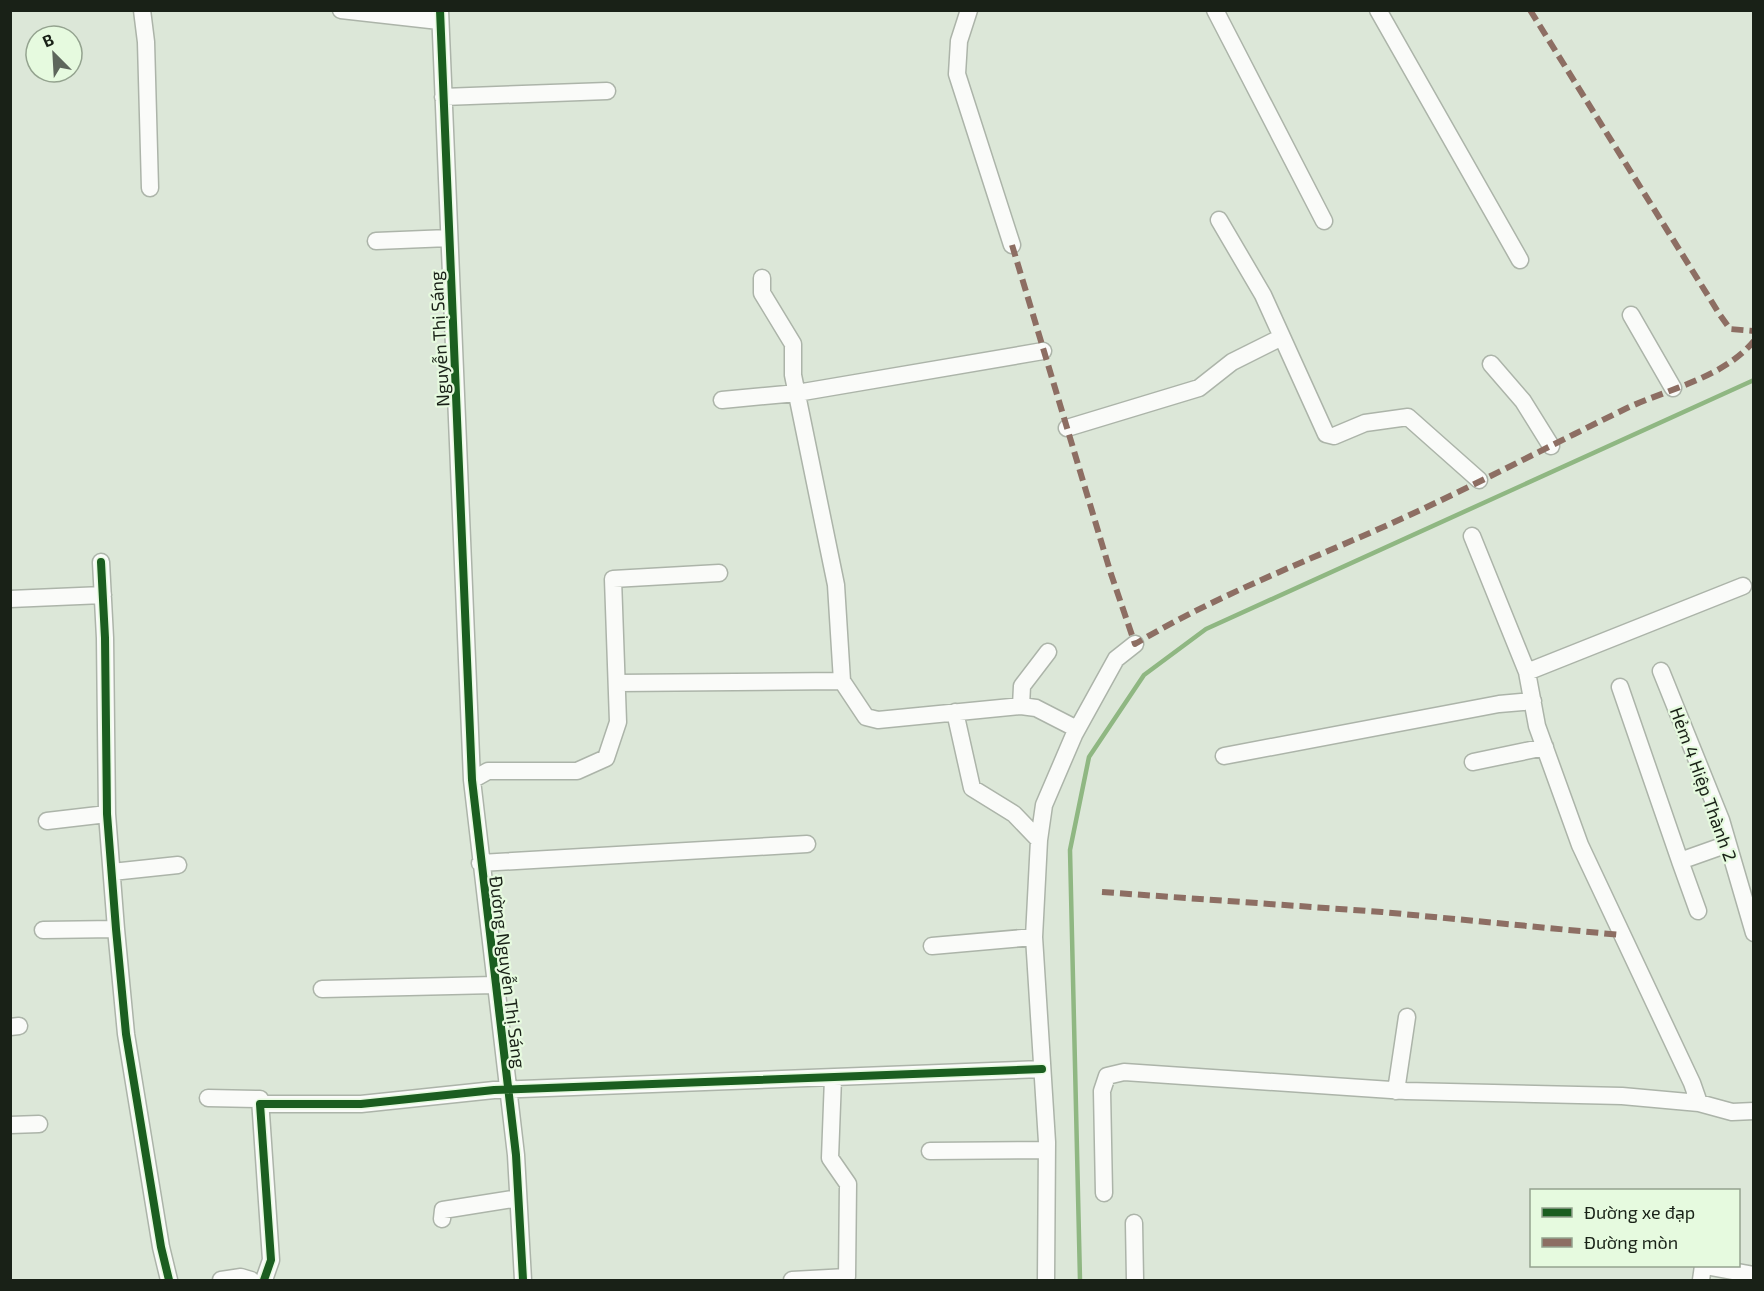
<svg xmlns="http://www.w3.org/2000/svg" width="1764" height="1291" font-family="'Exo 2',sans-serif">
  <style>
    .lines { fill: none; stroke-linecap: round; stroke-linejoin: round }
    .stream { stroke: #8fb782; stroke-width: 4.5 }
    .minor-casing { stroke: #acb4a9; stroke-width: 19 }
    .minor { stroke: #fafbf9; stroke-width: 16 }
    .quiet { stroke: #8d6e63; stroke-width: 6; stroke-dasharray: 12 6; stroke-linecap: butt }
    .cycleway-casing { stroke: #e6fadf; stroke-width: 11 }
    .cycleway { stroke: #1b5e20; stroke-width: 8 }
    .labels { text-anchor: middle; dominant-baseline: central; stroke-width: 4.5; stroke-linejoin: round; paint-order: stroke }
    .street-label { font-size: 18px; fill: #192117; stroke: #e6fadf }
  </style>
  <rect width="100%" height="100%" fill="#dce7d8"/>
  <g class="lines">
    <path class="stream" d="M1080,1280l-10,-430 19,-93 55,-82 62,-46 548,-249"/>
    <defs>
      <path id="minor" d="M142,10l4,32 4,146
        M341,10l98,11
        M440,10l32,770 44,375 7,125
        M969,10l-10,31 -2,33 55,171
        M1215,10l109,211
        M1378,10l142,250
        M443,97l164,-6
        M1219,220l44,75 63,139 8,2 31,-13 43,-6 71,63
        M376,241l73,-3
        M1631,315l42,73
        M1491,364l32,37 28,45
        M722,400l75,-7 246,-42
        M1067,428l132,-40 33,-26 50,-25
        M1472,536l55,136 10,54 43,119 112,238 7,20 33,9 22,-1
        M101,562l4,76 2,176 9,115 10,105 35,213 8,33
        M10,599l93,-4
        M1661,671l60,149 33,113
        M1527,672l216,-86
        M842,681l24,36 12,3 143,-14 15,2 41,21
        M617,683l225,-2 -6,-96 -43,-210v-31l-31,-51v-15
        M1620,687l60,174 48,-17
        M1021,706l1,-20 26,-34
        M955,712l17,76 42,26 25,26
        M1224,756l275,-52 34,-3
        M1473,762l72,-15
        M472,780l16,-9h89l29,-13 12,-36 -5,-143 106,-6
        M47,821l60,-7
        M1680,861l18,50
        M480,863l327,-19
        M112,872l66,-7
        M43,930l73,-1
        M932,946l102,-9
        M322,989l173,-4
        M10,1027l9,-1
        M1396,1091l11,-74
        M208,1098l52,1 11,161 -7,20
        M260,1104h101l133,-14 548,-21
        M10,1125l29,-1
        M930,1151l117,-1
        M1104,1193l-2,-102 5,-15 17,-4 282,19 216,5 77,7
        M442,1219l1,-9 75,-12
        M1134,1223l1,57
        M1705,1266l49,9
        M221,1280l20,-3 10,3
        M792,1280l55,-3 1,-93 -18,-26 3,-80
        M1046,1280l1,-138 -13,-205 5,-97 5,-35 30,-70 42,-76 19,-15
        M1701,1280l2,-14"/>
    </defs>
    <use href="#minor" class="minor-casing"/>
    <use href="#minor" class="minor"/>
    <path class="quiet" d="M1530,10l190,305 10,14 24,2
      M1012,245l99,329 24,70c80,-48 170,-82 255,-120 78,-35 155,-76 233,-114 43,-21 99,-31 131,-69
      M1102,892l280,20 239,23"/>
    <defs>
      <path id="cycleway" d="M440,10l32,770 44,375 7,125
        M101,562l4,76 2,176 9,115 10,105 35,213 8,33
        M264,1280l7,-20 -11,-156h101l133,-14 548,-21"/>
    </defs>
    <use href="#cycleway" class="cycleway-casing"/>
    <use href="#cycleway" class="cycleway"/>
  </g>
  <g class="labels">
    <g class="street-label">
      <text transform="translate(439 339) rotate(-93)">Nguyễn Thị Sáng</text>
      <text transform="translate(1704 784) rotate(70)">Hẻm 4 Hiệp Thành 2</text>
      <text transform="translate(508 972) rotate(83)">Đường Nguyễn Thị Sáng</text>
    </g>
  </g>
  <rect width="1764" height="1291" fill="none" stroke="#192117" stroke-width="24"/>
  <rect x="1530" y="1189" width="210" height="78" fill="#e6fadf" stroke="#94a38f" stroke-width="1.5"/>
  <rect x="1542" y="1208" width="30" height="9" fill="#1b5e20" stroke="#94a38f" stroke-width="1.5"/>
  <text x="1584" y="1219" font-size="18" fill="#192117">Đường xe đạp</text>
  <rect x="1542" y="1238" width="30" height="9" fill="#8d6e63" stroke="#94a38f" stroke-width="1.5"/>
  <text x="1584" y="1249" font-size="18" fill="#192117">Đường mòn</text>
  <g transform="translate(54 54) rotate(336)"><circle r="28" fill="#e6fadf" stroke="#94a38f" stroke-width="1.5"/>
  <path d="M0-4.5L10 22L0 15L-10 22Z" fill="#5d665b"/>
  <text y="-9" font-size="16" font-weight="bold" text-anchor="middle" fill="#192117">B</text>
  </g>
</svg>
